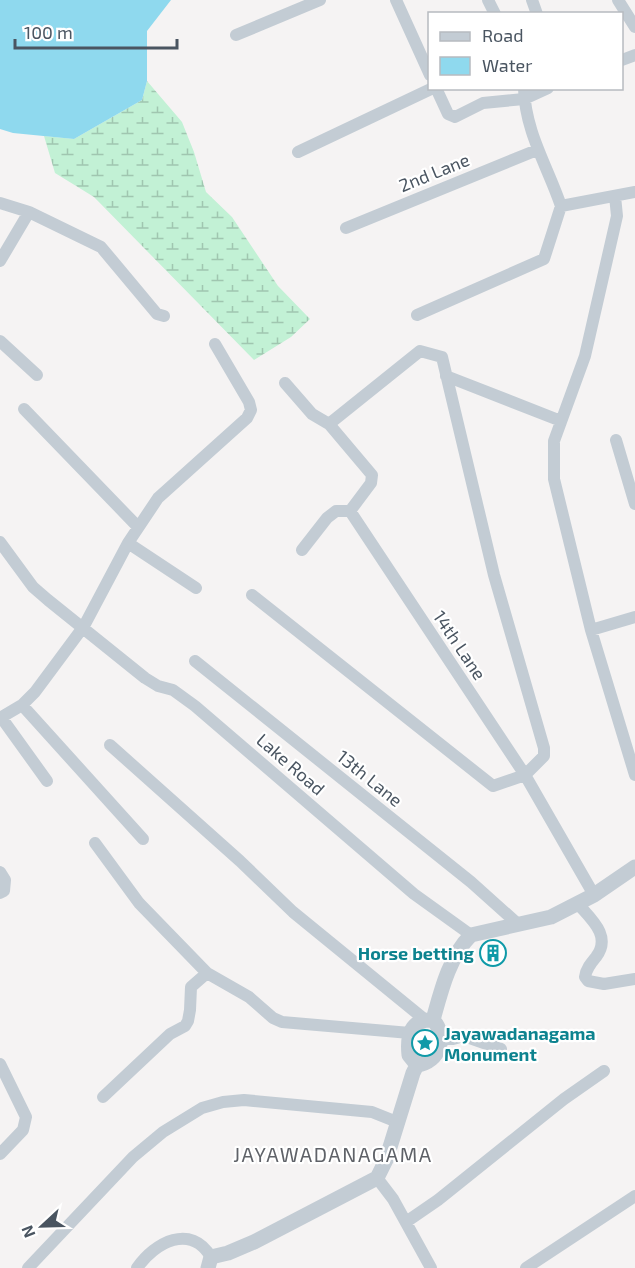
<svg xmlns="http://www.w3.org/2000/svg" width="635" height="1268" font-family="'Exo 2',sans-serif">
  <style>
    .wetland { fill: url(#wetland-marsh) }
    .water { fill: #8fd9ee }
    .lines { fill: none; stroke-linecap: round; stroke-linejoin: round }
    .minor { stroke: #c3ccd4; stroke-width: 12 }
    .tertiary { stroke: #c3ccd4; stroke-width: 15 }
    .labels { text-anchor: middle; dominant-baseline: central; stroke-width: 4.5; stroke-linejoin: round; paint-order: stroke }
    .street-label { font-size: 18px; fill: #4a5561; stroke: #fff }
    .culture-label { font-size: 18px; font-weight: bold; fill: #0d838f; stroke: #fff; text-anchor: end }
    .neighbourhood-label { font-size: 20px; letter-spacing: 1.5px; fill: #5f6268; stroke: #fff }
  </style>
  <defs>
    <pattern id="wetland-marsh" width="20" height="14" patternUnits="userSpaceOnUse" patternTransform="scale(1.5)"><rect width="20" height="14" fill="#c2f1d5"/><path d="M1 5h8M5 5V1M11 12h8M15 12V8" fill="none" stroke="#a0c6b0"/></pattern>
  </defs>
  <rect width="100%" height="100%" fill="#f5f3f3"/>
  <path class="wetland" d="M147,81l35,41 12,30 12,40 26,25 46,69 32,33 -19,18 -37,23 -160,-163 -39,-24 -11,-37 30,3 68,-39z"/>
  <path class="water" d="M0,0h171l-24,31v50l-5,19 -68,39 -61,-6 -13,-4z"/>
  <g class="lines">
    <path class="minor" d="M396,0l34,75
      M488,0l7,14
      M532,0l5,14
      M618,0l17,27
      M236,35l84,-35
      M622,60l13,-5
      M436,88l12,26 7,3 28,-14 41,-4 24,-11
      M524,88c1,44 24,79 37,118
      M298,152l135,-64
      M615,196l2,20 -32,140 -31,85v38l37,151 44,145
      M0,203l29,9 72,35 56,67 7,2
      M346,228l191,-78
      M0,261l29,-49
      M417,315l127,-56 17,-53 74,-14
      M0,341l37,34
      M446,376l115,45
      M285,383l27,31 17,10 43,51 -1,8 -21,28 175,264 69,120
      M24,409l114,118
      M616,440l19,64
      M0,542l33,45 15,13 97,78 13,8 15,4 22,16 219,188 57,41
      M128,543l68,45
      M302,550l25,-32 9,-7h14
      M252,595l241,191 32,-11 19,-19v-8l-50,-173 -52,-218 -22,-6 -91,73
      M591,630l44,-13
      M195,661l276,221 48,43
      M22,705l121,134
      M1,717l46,64
      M0,718l22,-13 13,-13 49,-66 44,-83 30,-45 89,-80 4,-8 -2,-8 -34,-58
      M110,745l130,116 53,51 131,107
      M95,843l44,60 68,70 42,24 24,21 9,4 128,11
      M0,872l5,8 -1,11 -4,2
      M578,904c13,15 34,32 18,53 -5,6 -10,12 -11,20l3,4 16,3 31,-5
      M442,1039h11l11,-3 37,13
      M0,1064l26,53 -3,13 -23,24
      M103,1097l67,-63 15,-8 3,-5 2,-11 1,-23 16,-14
      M377,1178l16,21 38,69
      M406,1222l32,-22 126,-101 40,-28
      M28,1268l105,-111 30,-25 39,-24 21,-6 21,-2 128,12 25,10
      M137,1268c18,-26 54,-45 74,-11
      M526,1268l109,-72"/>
    <path class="tertiary" d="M433,1020c8,-29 16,-63 38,-85l80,-18 43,-22 41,-28
      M417,1065l-8,-10c-2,-19 1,-36 24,-35
      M417,1065c23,-3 31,-29 16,-45
      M208,1268l3,-11 17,-4 26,-11 123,-64 9,-18 27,-87 4,-8"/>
  </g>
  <defs>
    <symbol id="building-ring" viewBox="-11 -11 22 22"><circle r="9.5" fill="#fff" stroke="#0f9aa8" stroke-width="1.5"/><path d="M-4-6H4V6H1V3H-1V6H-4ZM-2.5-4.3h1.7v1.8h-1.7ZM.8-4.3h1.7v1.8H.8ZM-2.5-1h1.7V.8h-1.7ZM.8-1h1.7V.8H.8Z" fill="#0f9aa8"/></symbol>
    <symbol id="sight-ring" viewBox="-11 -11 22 22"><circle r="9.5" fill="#fff" stroke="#0f9aa8" stroke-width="1.5"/><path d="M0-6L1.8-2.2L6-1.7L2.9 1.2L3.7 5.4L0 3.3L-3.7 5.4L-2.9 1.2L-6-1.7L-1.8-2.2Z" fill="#0f9aa8"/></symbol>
  </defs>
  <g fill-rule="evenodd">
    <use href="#building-ring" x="478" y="938" width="30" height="30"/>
    <use href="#sight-ring" x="410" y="1028" width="30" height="30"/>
  </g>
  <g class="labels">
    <g class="street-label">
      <text transform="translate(434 172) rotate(-22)">2nd Lane</text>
      <text transform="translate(460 645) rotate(56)">14th Lane</text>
      <text transform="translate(291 764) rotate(41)">Lake Road</text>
      <text transform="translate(370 778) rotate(39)">13th Lane</text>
    </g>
    <g class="culture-label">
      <text x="474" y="953">Horse betting</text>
      <text x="444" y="1033" text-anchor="start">Jayawadanagama<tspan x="444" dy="21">Monument</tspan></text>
    </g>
    <g class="neighbourhood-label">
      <text x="333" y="1154">JAYAWADANAGAMA</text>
    </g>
  </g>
  <rect x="428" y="12" width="195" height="78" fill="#ffffff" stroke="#b7bbc0" stroke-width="1.5"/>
  <rect x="440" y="32" width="30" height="9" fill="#c3ccd4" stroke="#b7bbc0" stroke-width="1.5"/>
  <text x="482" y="42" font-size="18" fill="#4a5561">Road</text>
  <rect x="440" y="57" width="30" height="18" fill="#8fd9ee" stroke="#b7bbc0" stroke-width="1.5"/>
  <text x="482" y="72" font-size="18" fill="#4a5561">Water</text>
  <g transform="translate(42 1226) rotate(248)" stroke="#ffffff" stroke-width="4.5" paint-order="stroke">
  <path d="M0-4.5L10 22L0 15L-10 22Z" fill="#4a5561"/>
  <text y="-9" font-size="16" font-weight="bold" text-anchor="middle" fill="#4a5561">N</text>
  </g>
  <path d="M15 39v9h162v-9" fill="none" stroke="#4a5561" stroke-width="3"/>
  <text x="24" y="39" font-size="18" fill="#4a5561" stroke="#ffffff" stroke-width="4.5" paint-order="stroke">100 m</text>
</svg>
